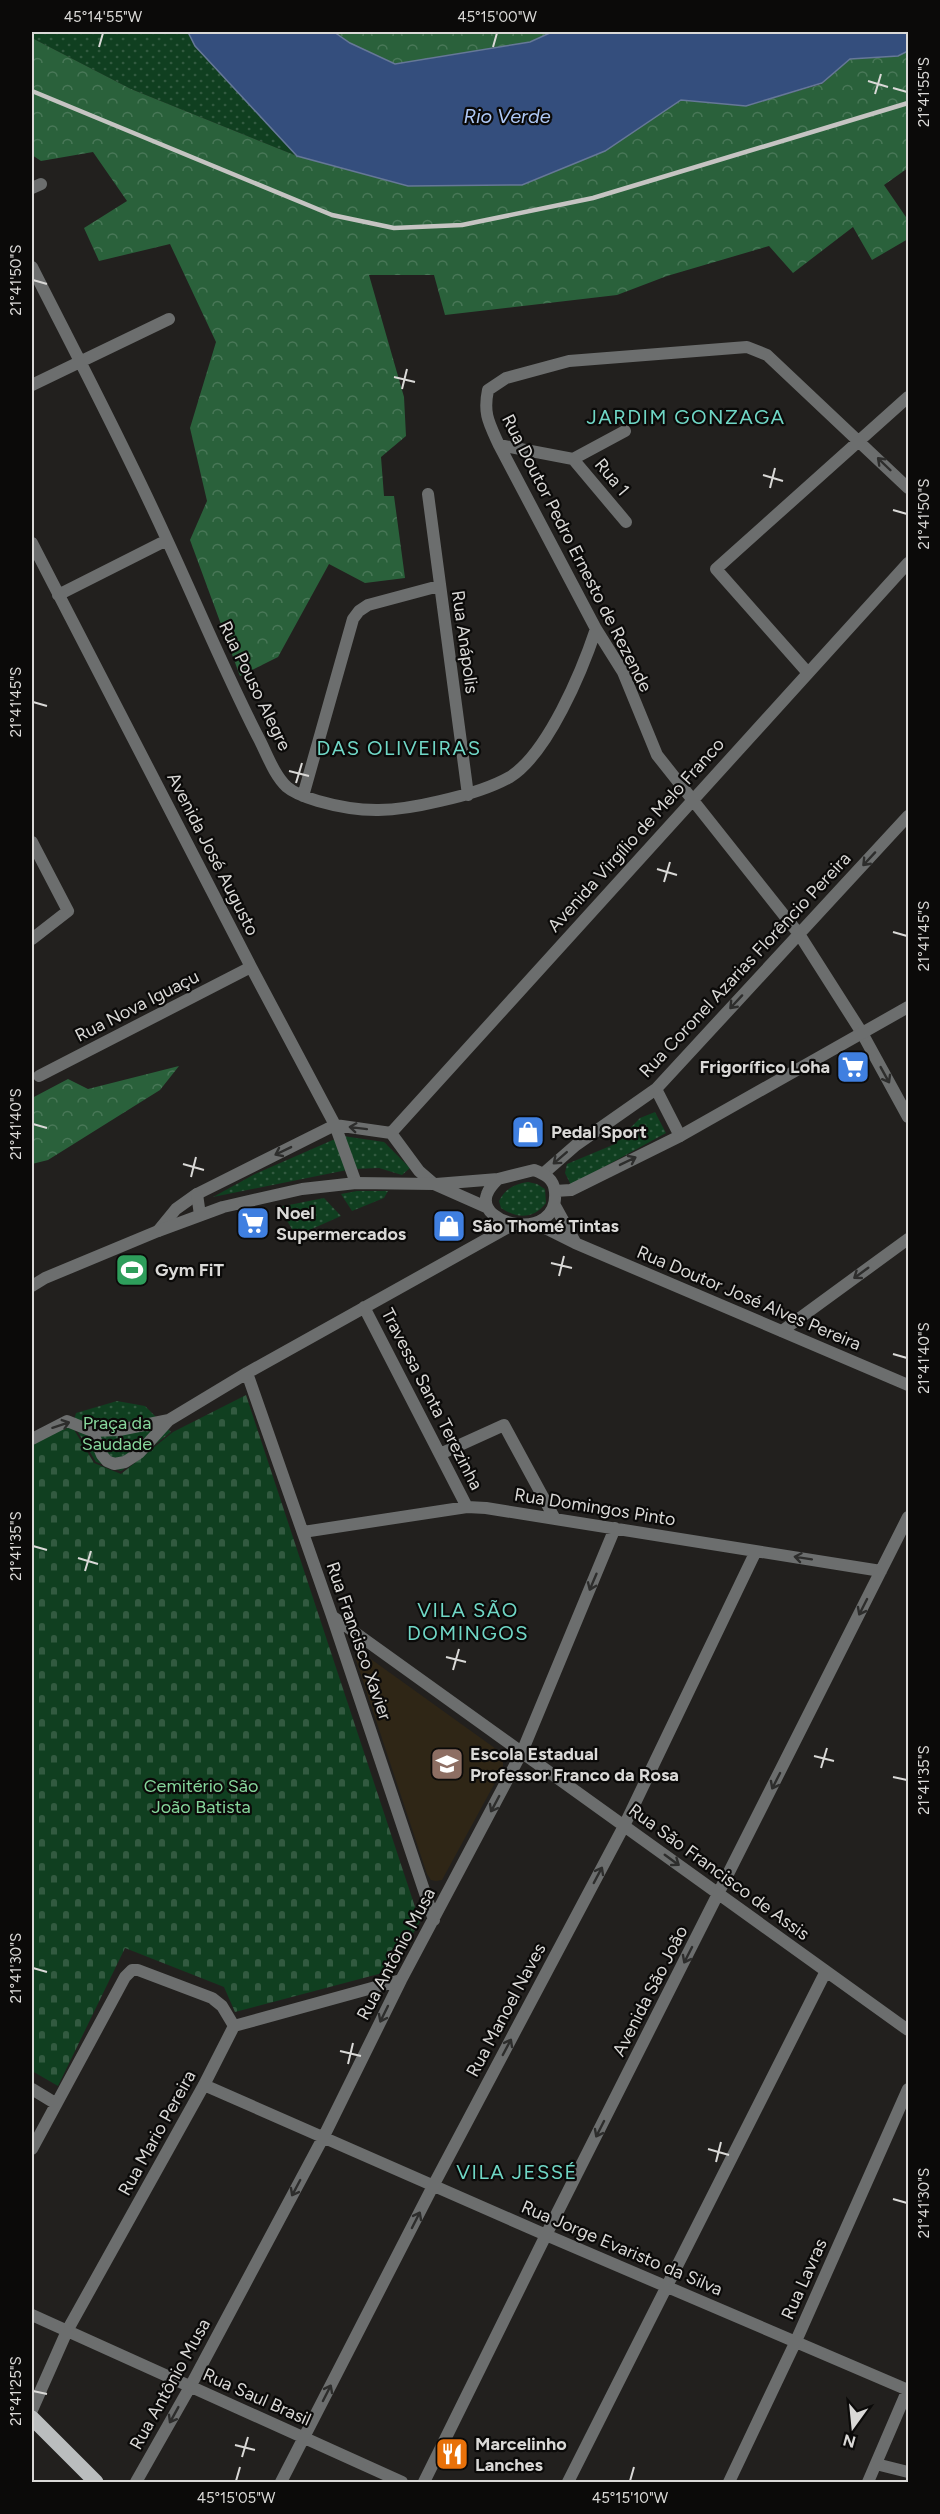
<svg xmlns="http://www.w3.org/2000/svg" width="940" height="2514" font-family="Figtree,sans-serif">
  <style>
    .education { fill: #2f2616 }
    .grass { fill: url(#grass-dots) }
    .forest { fill: url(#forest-crowns) }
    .cemetery { fill: url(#cemetery-stones) }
    .water { fill: #344e7d; stroke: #667898; stroke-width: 1.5 }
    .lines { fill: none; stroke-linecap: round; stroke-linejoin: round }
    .minor { stroke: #6c6e6e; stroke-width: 12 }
    .tertiary { stroke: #6c6e6e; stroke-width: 12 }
    .primary { stroke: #babdbe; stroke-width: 15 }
    .rail { stroke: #c5c4c2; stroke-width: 4.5 }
    .oneway { stroke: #2d2d2c }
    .ticks { fill: none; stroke: #dad9d7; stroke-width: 2 }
    .labels { text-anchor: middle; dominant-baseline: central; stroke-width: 4.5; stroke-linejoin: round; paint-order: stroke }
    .street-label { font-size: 18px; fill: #dad9d7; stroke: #0b0a09 }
    .poi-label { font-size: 18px; font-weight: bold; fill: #dad9d7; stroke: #0b0a09; text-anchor: start }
    .park-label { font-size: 18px; fill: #87d79c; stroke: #0b0a09 }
    .water-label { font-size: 20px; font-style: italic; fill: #b0c9f6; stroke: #0b0a09 }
    .neighbourhood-label { font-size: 20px; letter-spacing: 1.5px; fill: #70d7c6; stroke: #0b0a09 }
    .neatline { fill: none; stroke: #dad9d7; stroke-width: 2 }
    .ticks-label { font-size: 15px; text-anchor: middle; fill: #dad9d7 }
  </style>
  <defs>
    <pattern id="grass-dots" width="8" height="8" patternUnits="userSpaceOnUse" patternTransform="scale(1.5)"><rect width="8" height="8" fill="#103f20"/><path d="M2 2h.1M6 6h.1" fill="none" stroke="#325a40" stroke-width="1.8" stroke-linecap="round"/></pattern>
    <pattern id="forest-crowns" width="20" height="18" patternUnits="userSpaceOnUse" patternTransform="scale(1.5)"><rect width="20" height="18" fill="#2a613b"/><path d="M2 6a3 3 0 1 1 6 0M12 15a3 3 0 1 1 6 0" fill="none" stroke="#487757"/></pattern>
    <pattern id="cemetery-stones" width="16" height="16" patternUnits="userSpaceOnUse" patternTransform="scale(1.5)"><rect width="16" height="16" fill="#103f20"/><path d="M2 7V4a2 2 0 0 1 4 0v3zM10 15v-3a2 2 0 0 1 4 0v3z" fill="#325a40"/></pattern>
  </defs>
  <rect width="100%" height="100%" fill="#22201e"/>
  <path class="education" d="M361,1652l142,102v14l-61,112 -6,1 -5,-1 -4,-6 -72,-217z"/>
  <path class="grass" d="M32,32h156l7,14 102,110 -166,-67 -99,-51z
    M655,1112l11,21 -95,52 -6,-12 2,-9 48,-20 25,-26z
    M343,1136l41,6 26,26 -8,7 -23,-7 -24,1z
    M335,1139l12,31 -134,27 42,-23z
    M528,1182l9,2 8,5 1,14c-12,16 -29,16 -45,5l-2,-7c6,-12 15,-17 29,-19z
    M357,1191h31l-4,7 -32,13 -11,-17z
    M324,1198l17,18 -45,20 -17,-29z
    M117,1401l28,5 26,26 -50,39 -25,-9 -23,-38 3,-11z"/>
  <path class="forest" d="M334,32h218l-22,10 -135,22 -45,-21z
    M32,38l99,51 166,67 111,30 114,-1 83,-34 76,-51 65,6 76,-22 28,-25 48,-3 10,-5v117l-24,17 24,35v19l-36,21 -19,-33 -60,46 -24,-27 -102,30 -50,19 -172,20 -11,-40h-65l35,122 2,39 -25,21 3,39h10l11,82 -40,5 -36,-19 -51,93 -38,19 -50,-136 17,-39 -17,-73 26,-86 -46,-98 -71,17 -15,-33 43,-27 -34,-49 -52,9 -9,-6z
    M179,1066l-19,24 -112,70 -16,4v-66l36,-19 20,10z"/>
  <path class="cemetery" d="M246,1395l174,527 -30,49 -155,41 -11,-25 -99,-39 -67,138 -26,-15v-626l38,-22 24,40 27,11 52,-42z"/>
  <path class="water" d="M188,32h146l16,11 45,21 135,-22 22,-10h356v19l-10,5 -48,3 -28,24 -76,23 -65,-6 -76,51 -83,34 -114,1 -111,-30 -102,-110z"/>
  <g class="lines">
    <path class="minor" d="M32,188l9,-4
      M32,267c46,91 94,182 136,275 30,65 57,130 89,193 9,16 16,39 30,52 8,7 21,11 31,14 45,13 76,11 122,0 23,-5 49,-12 70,-24 38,-24 72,-106 86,-148
      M32,385l137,-66
      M499,445l74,14 53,63
      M573,459l52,-28
      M908,488l-141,-133 -20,-8 -178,14 -63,17 -18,12c-5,24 1,33 11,55l97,184 27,43 34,83 142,179 63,99 46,84
      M428,494l40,301
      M32,543l219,424 84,158 21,58
      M58,595l109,-55
      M808,673l-92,-104 192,-172
      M303,796l50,-177 6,-8 9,-6 71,-19
      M32,842l36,69 -36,28
      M39,1076l212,-109
      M656,1089l24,47
      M391,1133l517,-570
      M544,1173l32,-28 80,-56 252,-273
      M158,1231l18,-22 21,-15 138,-69 56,8 28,38 15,13
      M364,1307l103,200
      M782,1331l126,-92
      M247,1373l85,243 102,304
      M169,1420l-50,10 -27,1 10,24 5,6 7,3 11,-2 14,-9 30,-33 78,-47 267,-149
      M32,1439l35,-18 25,10
      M440,1454l64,-29 51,94
      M303,1532l164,-25 19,1 395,63
      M332,1616l576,414
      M204,2085l342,150 362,155
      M32,2089l23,14
      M32,2149l93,-172 7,-7h6l74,28 10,8 12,20
      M32,2315l370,167
      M32,2410l35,-79 137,-246 30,-59 167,-46
      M876,2464l32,8
      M136,2482l54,-95 134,-251 77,-156 121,-228 93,-224
      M281,2482l152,-296 191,-360 132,-275
      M424,2482l122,-247 362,-718
      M568,2482l258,-511
      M729,2482l67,-141 112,-252
      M868,2482l40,-93"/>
    <path class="tertiary" d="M534,1170c11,4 20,9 21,22 4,51 -80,34 -68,2 2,-6 7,-11 11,-15z
      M436,1184l62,-5
      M555,1191l16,-1 109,-54 228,-129
      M197,1194l3,21
      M554,1204l21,38
      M535,1223l40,20 333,142
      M32,1286l13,-8 113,-47 65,-24 79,-18 54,-6 78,1 52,23"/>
    <path class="primary" d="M32,2418l64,64"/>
    <path class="rail" d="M32,91l300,124 62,13 68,-3 131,-27 315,-95"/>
  </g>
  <defs><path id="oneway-shaft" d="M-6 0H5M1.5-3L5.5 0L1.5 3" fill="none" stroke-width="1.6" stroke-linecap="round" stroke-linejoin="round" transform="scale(1.5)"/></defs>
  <g class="oneway">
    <use href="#oneway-shaft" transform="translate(884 464) rotate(-136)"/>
    <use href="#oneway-shaft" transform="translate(869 859) rotate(133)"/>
    <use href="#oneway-shaft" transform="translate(736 1002) rotate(133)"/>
    <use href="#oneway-shaft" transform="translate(885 1075) rotate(61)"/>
    <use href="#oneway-shaft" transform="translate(358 1128) rotate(-173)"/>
    <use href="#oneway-shaft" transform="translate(283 1151) rotate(154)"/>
    <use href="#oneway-shaft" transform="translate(560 1158) rotate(139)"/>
    <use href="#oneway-shaft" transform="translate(628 1161) rotate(-26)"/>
    <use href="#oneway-shaft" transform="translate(861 1273) rotate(144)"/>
    <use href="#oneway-shaft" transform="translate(61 1425) rotate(-18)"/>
    <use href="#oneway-shaft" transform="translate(803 1558) rotate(-171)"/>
    <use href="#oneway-shaft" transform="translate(593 1582) rotate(113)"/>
    <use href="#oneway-shaft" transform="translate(863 1607) rotate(117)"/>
    <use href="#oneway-shaft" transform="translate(776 1781) rotate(117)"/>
    <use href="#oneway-shaft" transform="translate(495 1804) rotate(118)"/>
    <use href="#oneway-shaft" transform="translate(672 1860) rotate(36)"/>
    <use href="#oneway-shaft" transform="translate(598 1875) rotate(-62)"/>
    <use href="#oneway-shaft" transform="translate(688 1955) rotate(117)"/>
    <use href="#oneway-shaft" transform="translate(384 2014) rotate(116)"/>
    <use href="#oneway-shaft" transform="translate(507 2047) rotate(-62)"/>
    <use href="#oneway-shaft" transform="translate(600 2129) rotate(117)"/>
    <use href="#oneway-shaft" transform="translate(296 2188) rotate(118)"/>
    <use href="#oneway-shaft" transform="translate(416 2220) rotate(-63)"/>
    <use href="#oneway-shaft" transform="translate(327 2393) rotate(-63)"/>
    <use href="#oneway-shaft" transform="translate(174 2415) rotate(119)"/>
  </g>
  <path class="ticks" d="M99,47l4,-14M493,47l4,-14M868,81l20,6M893,88l14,4M875,94l6,-20M33,280l14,4M394,377l21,5M402,389l5,-20M763,475l20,6M770,488l5,-20M893,510l14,4M33,702l14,4M289,771l20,5M296,783l6,-20M657,869l20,6M664,882l6,-20M893,932l14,4M33,1124l14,4M183,1164l21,6M191,1177l5,-20M551,1263l21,5M559,1276l5,-20M893,1354l14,4M33,1546l14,4M78,1558l20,6M85,1571l6,-20M446,1657l20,5M453,1670l6,-21M814,1756l20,5M821,1768l6,-20M893,1777l14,3M33,1968l14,4M340,2051l21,5M348,2064l5,-21M708,2149l21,6M716,2162l5,-20M893,2199l14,4M33,2391l14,3M235,2445l20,5M242,2457l6,-20M236,2481l4,-14M630,2481l4,-14"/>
  <defs>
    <symbol id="supermarket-square" viewBox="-11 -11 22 22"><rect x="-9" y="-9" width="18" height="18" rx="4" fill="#3f7fe0" stroke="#0b0a09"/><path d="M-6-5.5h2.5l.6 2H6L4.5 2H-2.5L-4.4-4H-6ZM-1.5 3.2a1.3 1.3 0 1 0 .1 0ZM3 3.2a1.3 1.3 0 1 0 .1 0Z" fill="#fff"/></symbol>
    <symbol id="shop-square" viewBox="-11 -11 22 22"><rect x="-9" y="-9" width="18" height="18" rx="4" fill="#3f7fe0" stroke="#0b0a09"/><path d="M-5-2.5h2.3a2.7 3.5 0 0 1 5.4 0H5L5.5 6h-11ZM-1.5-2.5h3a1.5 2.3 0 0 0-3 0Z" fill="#fff"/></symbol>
    <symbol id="stadium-square" viewBox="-11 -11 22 22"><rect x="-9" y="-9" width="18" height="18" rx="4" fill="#2e9e5b" stroke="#0b0a09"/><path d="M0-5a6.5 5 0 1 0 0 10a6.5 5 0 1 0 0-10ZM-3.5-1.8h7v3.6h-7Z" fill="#fff"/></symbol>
    <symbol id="school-square" viewBox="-11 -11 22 22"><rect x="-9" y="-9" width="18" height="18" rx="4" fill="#8d6e63" stroke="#0b0a09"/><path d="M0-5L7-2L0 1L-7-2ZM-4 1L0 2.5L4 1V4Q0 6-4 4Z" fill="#fff"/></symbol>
    <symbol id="restaurant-square" viewBox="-11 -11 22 22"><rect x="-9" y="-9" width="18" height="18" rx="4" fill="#e8710a" stroke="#0b0a09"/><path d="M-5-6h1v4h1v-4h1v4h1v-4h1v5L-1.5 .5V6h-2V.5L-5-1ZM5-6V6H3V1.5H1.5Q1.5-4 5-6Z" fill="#fff"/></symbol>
  </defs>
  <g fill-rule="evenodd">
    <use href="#supermarket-square" x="834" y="1048" width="38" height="38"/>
    <use href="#shop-square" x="509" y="1113" width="38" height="38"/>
    <use href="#supermarket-square" x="234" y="1204" width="38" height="38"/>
    <use href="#shop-square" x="430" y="1207" width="38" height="38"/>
    <use href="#stadium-square" x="113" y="1251" width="38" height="38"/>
    <use href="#school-square" x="428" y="1745" width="38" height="38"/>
    <use href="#restaurant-square" x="433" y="2435" width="38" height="38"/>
  </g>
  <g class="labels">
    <g class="street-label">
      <text transform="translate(612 477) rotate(50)">Rua 1</text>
      <text transform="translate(577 553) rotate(63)">Rua Doutor Pedro Ernesto de Rezende</text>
      <text transform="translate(465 642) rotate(82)">Rua Anápolis</text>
      <text transform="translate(255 686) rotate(64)">Rua Pouso Alegre</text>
      <text transform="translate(636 835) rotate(-48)">Avenida Virgílio de Melo Franco</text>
      <text transform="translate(213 854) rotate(63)">Avenida José Augusto</text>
      <text transform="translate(745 965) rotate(-47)">Rua Coronel Azarias Florêncio Pereira</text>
      <text transform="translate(137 1006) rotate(-27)">Rua Nova Iguaçu</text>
      <text transform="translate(749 1298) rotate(23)">Rua Doutor José Alves Pereira</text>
      <text transform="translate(432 1399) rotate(63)">Travessa Santa Terezinha</text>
      <text transform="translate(595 1507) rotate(9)">Rua Domingos Pinto</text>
      <text transform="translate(359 1641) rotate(71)">Rua Francisco Xavier</text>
      <text transform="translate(719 1872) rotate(36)">Rua São Francisco de Assis</text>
      <text transform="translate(396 1954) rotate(-62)">Rua Antônio Musa</text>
      <text transform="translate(650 1991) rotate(-63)">Avenida São João</text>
      <text transform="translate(506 2010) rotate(-62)">Rua Manoel Naves</text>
      <text transform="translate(157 2133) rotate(-61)">Rua Mario Pereira</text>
      <text transform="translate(622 2248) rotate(23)">Rua Jorge Evaristo da Silva</text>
      <text transform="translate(804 2279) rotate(-66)">Rua Lavras</text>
      <text transform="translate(170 2384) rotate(-61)">Rua Antônio Musa</text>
      <text transform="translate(257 2397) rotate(24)">Rua Saul Brasil</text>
    </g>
    <g class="poi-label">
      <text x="830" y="1067" text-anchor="end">Frigorífico Loha</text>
      <text x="551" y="1132">Pedal Sport</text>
      <text x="276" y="1213">Noel<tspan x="276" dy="21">Supermercados</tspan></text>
      <text x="472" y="1226">São Thomé Tintas</text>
      <text x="155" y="1270">Gym FiT</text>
      <text x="470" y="1754">Escola Estadual<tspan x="470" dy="21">Professor Franco da Rosa</tspan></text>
      <text x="475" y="2444">Marcelinho<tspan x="475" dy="21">Lanches</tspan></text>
    </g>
    <g class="park-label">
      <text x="117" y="1423">Praça da<tspan x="117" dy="21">Saudade</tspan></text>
      <text x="201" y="1786">Cemitério São<tspan x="201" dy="21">João Batista</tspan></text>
    </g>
    <g class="water-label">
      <text x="507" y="116">Rio Verde</text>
    </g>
    <g class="neighbourhood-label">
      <text x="686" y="417">JARDIM GONZAGA</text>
      <text x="399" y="748">DAS OLIVEIRAS</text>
      <text x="468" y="1610">VILA SÃO<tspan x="468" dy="23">DOMINGOS</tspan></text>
      <text x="517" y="2172">VILA JESSÉ</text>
    </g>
  </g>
  <rect width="940" height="2514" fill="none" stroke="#0b0a09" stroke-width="66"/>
  <g transform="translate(853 2427) rotate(195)" stroke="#0b0a09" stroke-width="4.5" paint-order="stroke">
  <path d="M0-4.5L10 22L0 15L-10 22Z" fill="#dad9d7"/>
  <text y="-9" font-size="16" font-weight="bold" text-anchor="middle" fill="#dad9d7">N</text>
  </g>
  <rect x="33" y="33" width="874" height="2448" class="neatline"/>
  <g class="ticks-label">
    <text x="103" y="22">45°14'55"W</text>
    <text x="497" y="22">45°15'00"W</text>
    <text transform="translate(924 92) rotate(-90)" y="5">21°41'55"S</text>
    <text transform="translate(16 280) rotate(-90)" y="5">21°41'50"S</text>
    <text transform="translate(924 514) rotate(-90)" y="5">21°41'50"S</text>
    <text transform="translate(16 702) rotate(-90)" y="5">21°41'45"S</text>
    <text transform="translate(924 936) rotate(-90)" y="5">21°41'45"S</text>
    <text transform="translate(16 1124) rotate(-90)" y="5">21°41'40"S</text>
    <text transform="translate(924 1358) rotate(-90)" y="5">21°41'40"S</text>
    <text transform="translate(16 1546) rotate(-90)" y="5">21°41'35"S</text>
    <text transform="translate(924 1780) rotate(-90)" y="5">21°41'35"S</text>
    <text transform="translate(16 1968) rotate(-90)" y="5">21°41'30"S</text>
    <text transform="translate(924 2203) rotate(-90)" y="5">21°41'30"S</text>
    <text transform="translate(16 2391) rotate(-90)" y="5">21°41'25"S</text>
    <text x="236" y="2503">45°15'05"W</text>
    <text x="630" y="2503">45°15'10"W</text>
  </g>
</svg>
